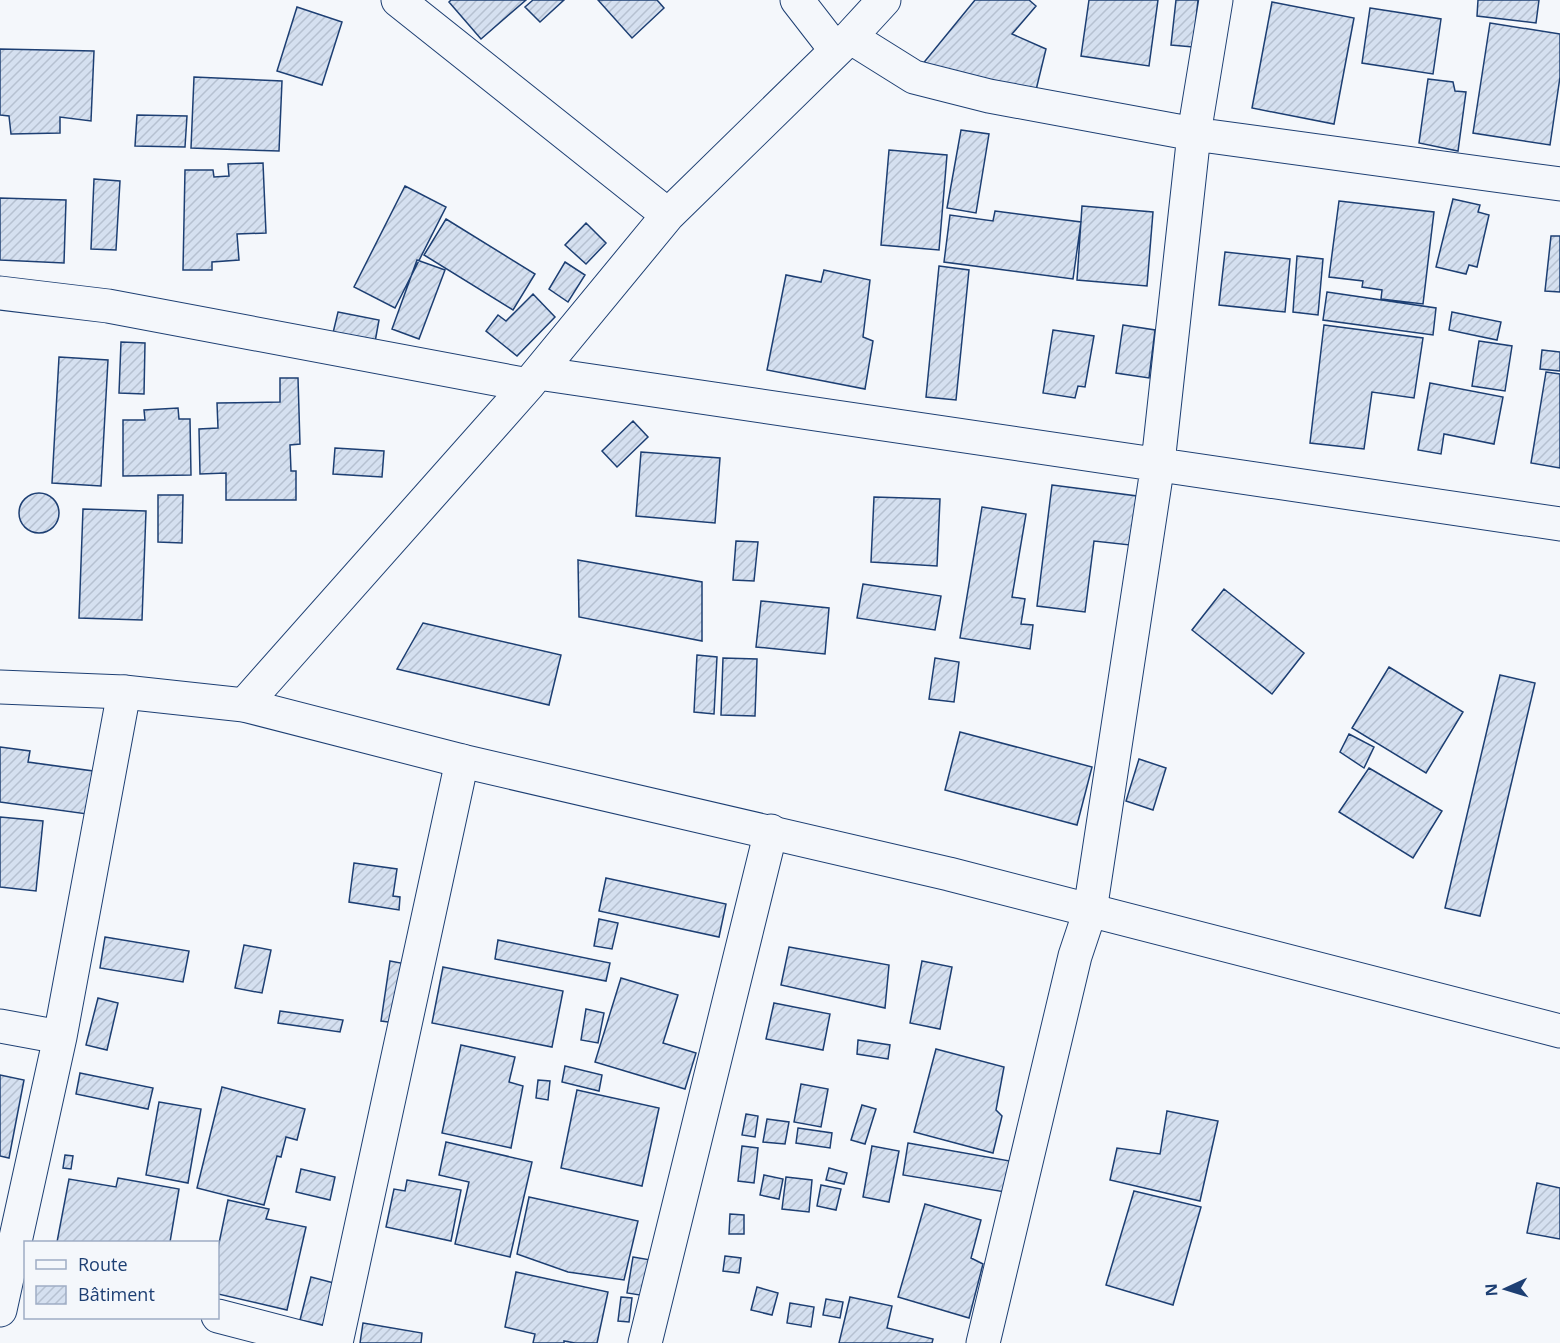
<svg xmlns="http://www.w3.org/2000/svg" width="1560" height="1343" font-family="'Open Sans',sans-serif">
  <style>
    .building { fill: url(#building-hatch); stroke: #1d3f73; stroke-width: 1.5 }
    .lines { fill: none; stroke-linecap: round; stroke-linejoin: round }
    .minor-casing { stroke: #1d3f73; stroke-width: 35 }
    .trunk-casing { stroke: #1d3f73; stroke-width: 35 }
    .minor { stroke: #f4f7fb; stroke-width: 33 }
    .trunk { stroke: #f4f7fb; stroke-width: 33 }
  </style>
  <defs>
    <pattern id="building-hatch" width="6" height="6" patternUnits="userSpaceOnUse" patternTransform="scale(1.5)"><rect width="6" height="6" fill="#d5e0f0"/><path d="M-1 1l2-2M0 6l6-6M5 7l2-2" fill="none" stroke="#b6c1d1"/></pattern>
  </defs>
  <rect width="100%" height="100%" fill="#f4f7fb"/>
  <path class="building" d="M451,0h75l-45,39 -32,-37z
    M533,0h31l-24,22 -15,-15z
    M598,0h59l7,8 -32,30z
    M975,0h54l7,6 -24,28 34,15 -10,41 -115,-24z
    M1089,0h69l-9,66 -68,-10z
    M1176,0h22l-5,47 -22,-2z
    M1478,0h61l-3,23 -59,-7z
    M1272,2l82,16 -20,106 -82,-16z
    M297,7l45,15 -20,63 -45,-14z
    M1370,8l71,11 -8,55 -71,-11z
    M1490,23l70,11v43l-10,68 -77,-12z
    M0,49l94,2 -3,70 -31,-4v16l-49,1 -2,-18 -9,-1z
    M194,77l88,4 -3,70 -88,-3z
    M1428,79l25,3 2,9 11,1 -8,59 -39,-8z
    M137,115l50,1 -2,31 -50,-1z
    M961,130l28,4 -13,79 -29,-5z
    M889,150l58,5 -8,95 -58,-5z
    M263,163l3,70 -29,1 2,26 -27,2v8h-29l2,-100h28l1,7 15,-1 -1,-12z
    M94,179l26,2 -4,69 -25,-1z
    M405,186l41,21 -51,101 -41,-21z
    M0,198l66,2 -2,63 -64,-3z
    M1453,199l27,6 -2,7 11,3 -12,52 -8,-2 -3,9 -30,-7z
    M1339,201l95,11 -11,92 -42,-5 1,-9 -20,-3 1,-6 -34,-4z
    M1082,206l71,6 -6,74 -70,-6z
    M995,211l86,11 -8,57 -129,-17 6,-47 43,6z
    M446,219l89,55 -22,36 -89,-55z
    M586,223l20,20 -20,21 -21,-19z
    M1551,236h9v56l-15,-1z
    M1225,252l65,7 -5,53 -66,-7z
    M1297,256l26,3 -5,56 -25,-3z
    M417,260l28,10 -26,69 -27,-10z
    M565,262l20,13 -17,27 -19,-13z
    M939,266l30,4 -13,130 -30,-3z
    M824,270l46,10 -7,57 10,4 -8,48 -98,-19 19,-95 35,7z
    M1327,292l109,16 -3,27 -110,-15z
    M533,294l22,23 -38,39 -31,-25 12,-16 8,6z
    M338,312l41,8 -4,22 -42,-9z
    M1452,312l49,10 -4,18 -48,-10z
    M1123,325l32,5 -6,48 -33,-5z
    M1324,325l99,13 -9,60 -42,-6 -8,57 -54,-6z
    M1053,330l41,6 -9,51 -7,-1 -3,12 -32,-5z
    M1479,341l33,5 -7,45 -33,-5z
    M121,342l24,1 -1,51 -25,-1z
    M1542,350l18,2v19l-20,-2z
    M59,357l49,3 -7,126 -49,-3z
    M1546,372l14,2v94l-29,-5z
    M280,378h18l2,66 -10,1 1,26h5v29h-70v-27l-26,1 -1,-45 19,-1 -1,-25 63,-1z
    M1430,383l73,14 -9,47 -50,-10 -3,20 -23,-4z
    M178,408l1,11h11l1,56 -68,1v-56h22l-1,-10z
    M633,421l15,16 -31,30 -15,-16z
    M335,448l49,3 -2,26 -49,-3z
    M641,452l79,6 -5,65 -79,-7z
    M1052,485l85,11 -7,49 -36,-4 -9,71 -48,-6z
    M19 513a20 20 0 1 1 40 0a20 20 0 1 1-40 0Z
    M158,495h25l-1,48 -24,-1z
    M874,497l66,2 -3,67 -66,-4z
    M982,507l44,7 -14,83 13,2 -4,25 12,1 -3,24 -70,-11z
    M83,509l63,2 -4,109 -63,-2z
    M736,541l22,1 -4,39 -21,-1z
    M578,560l124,22v59l-123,-24z
    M863,584l78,12 -6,34 -78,-12z
    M1224,589l80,64 -32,41 -80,-64z
    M761,601l68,7 -4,46 -69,-7z
    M423,623l138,32 -12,50 -152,-36z
    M697,655l20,2 -3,57 -20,-2z
    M723,658l34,1 -2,57 -34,-1z
    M935,658l24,4 -5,40 -25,-3z
    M1389,667l74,45 -37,61 -74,-45z
    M1500,675l35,8 -55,233 -35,-8z
    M960,732l132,35 -15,58 -132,-35z
    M1349,734l25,13 -10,21 -24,-16z
    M0,747l30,4 -2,11 65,9 -6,43 -87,-12z
    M1139,759l27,9 -13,42 -27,-9z
    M1369,768l73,43 -29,47 -74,-46z
    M0,817l43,4 -7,70 -36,-4z
    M354,863l43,6 -4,27 7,1 -1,13 -50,-8z
    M606,878l120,26 -7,33 -120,-26z
    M599,919l19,4 -6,26 -18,-3z
    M105,937l84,14 -6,31 -83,-14z
    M498,940l112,23 -4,18 -111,-22z
    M244,945l27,5 -9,43 -27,-5z
    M789,947l100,18 -4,43 -104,-23z
    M390,961l16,3 -10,59 -15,-2z
    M922,961l30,6 -12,62 -30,-6z
    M443,967l120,24 -11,56 -120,-24z
    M621,978l57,17 -15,48 33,10 -11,36 -90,-27z
    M98,998l20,5 -11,47 -21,-5z
    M774,1003l56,11 -7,36 -57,-11z
    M586,1009l18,4 -6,30 -17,-3z
    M280,1011l63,9 -3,12 -62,-9z
    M858,1040l32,5 -2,14 -31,-5z
    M461,1045l54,12 -6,25 14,4 -12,62 -69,-15z
    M936,1049l68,18 -8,43 6,6 -9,37 -79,-21z
    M565,1066l37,9 -3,16 -37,-9z
    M80,1073l73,15 -5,21 -72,-15z
    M0,1075l24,5 -15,78 -9,-2z
    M538,1080l12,1 -2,19 -12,-2z
    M801,1084l27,5 -7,38 -27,-5z
    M222,1087l83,22 -8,31 -11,-3 -5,20 -4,-1 -13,49 -67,-17z
    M577,1090l82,18 -17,78 -81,-18z
    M159,1102l42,7 -13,74 -42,-8z
    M862,1105l14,4 -11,35 -14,-4z
    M1167,1111l51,10 -18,80 -90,-21 7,-32 43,6z
    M746,1114l12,2 -3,21 -13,-2z
    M767,1119l22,3 -4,22 -22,-2z
    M798,1128l34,5 -2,15 -34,-5z
    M446,1142l86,20 -22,95 -55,-13 14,-62 -30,-7z
    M908,1143l102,18 -5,31 -102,-17z
    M742,1146l16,2 -4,35 -16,-2z
    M872,1146l27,5 -10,51 -26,-5z
    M65,1155l8,1 -2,13 -8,-1z
    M829,1168l18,5 -3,11 -18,-4z
    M301,1169l34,8 -5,23 -34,-8z
    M764,1175l19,4 -4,20 -19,-4z
    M786,1177l26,3 -3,32 -27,-3z
    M118,1178l61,11 -9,53h-113l12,-63 47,8z
    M407,1180l54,10 -10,51 -65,-14 8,-38 11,2z
    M1537,1183l23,5v51l-33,-6z
    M821,1185l20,4 -5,21 -19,-4z
    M1134,1191l67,16 -28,98 -67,-20z
    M529,1197l109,24 -14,59 -56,-8 -51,-18z
    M228,1200l41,9 -3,10 40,8 -19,83 -69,-16v-46z
    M925,1204l56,16 -10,38 12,6 -14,54 -71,-21z
    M730,1214l14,1v19h-15z
    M725,1256l16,2 -2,15 -16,-2z
    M633,1257l18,3 -5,36 -19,-3z
    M516,1272l92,20 -11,51h-22l-11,-2v2h-31l2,-9 -30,-7z
    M311,1277l23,6 -11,42 -23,-5z
    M757,1287l21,6 -6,22 -21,-5z
    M621,1297l11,1 -3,24 -11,-1z
    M850,1297l42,9 -5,22 46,11 -1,4h-93z
    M826,1299l17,3 -3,16 -17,-3z
    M790,1303l24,4 -3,20 -24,-4z
    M363,1323l59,10 -1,10h-61z"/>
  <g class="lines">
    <defs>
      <path id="minor" d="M398,0l270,215
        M797,0l38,49
        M850,37l64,40 75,19 205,38 366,50
        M0,293l108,13 420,79
        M538,373l1022,151
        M244,705l284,-320 140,-170 182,-178 34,-37
        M0,1026l60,11
        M0,1310l60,-273 64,-345
        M218,1316l104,27
        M336,1343l126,-582
        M645,1343l126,-512
        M983,1343l92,-387 15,-45 68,-448 36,-329 22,-134"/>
      <path id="trunk" d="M0,687l124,5 120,13 218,56 487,113 611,157"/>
    </defs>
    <use href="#minor" class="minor-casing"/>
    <use href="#trunk" class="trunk-casing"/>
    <use href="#minor" class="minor"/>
    <use href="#trunk" class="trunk"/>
  </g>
  <rect x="24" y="1241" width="195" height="78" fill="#f4f7fb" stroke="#9eadc5" stroke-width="1.5"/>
  <rect x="36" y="1260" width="30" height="9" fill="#f4f7fb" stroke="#9eadc5" stroke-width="1.5"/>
  <text x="78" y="1271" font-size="18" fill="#1d3f73">Route</text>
  <rect x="36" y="1286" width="30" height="18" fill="url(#building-hatch)" stroke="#9eadc5" stroke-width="1.5"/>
  <text x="78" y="1301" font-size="18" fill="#1d3f73">Bâtiment</text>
  <g transform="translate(1506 1289) rotate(266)" stroke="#f4f7fb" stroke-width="4.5" paint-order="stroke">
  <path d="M0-4.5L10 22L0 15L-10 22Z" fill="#1d3f73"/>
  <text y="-9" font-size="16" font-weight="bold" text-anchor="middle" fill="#1d3f73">N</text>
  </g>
</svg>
